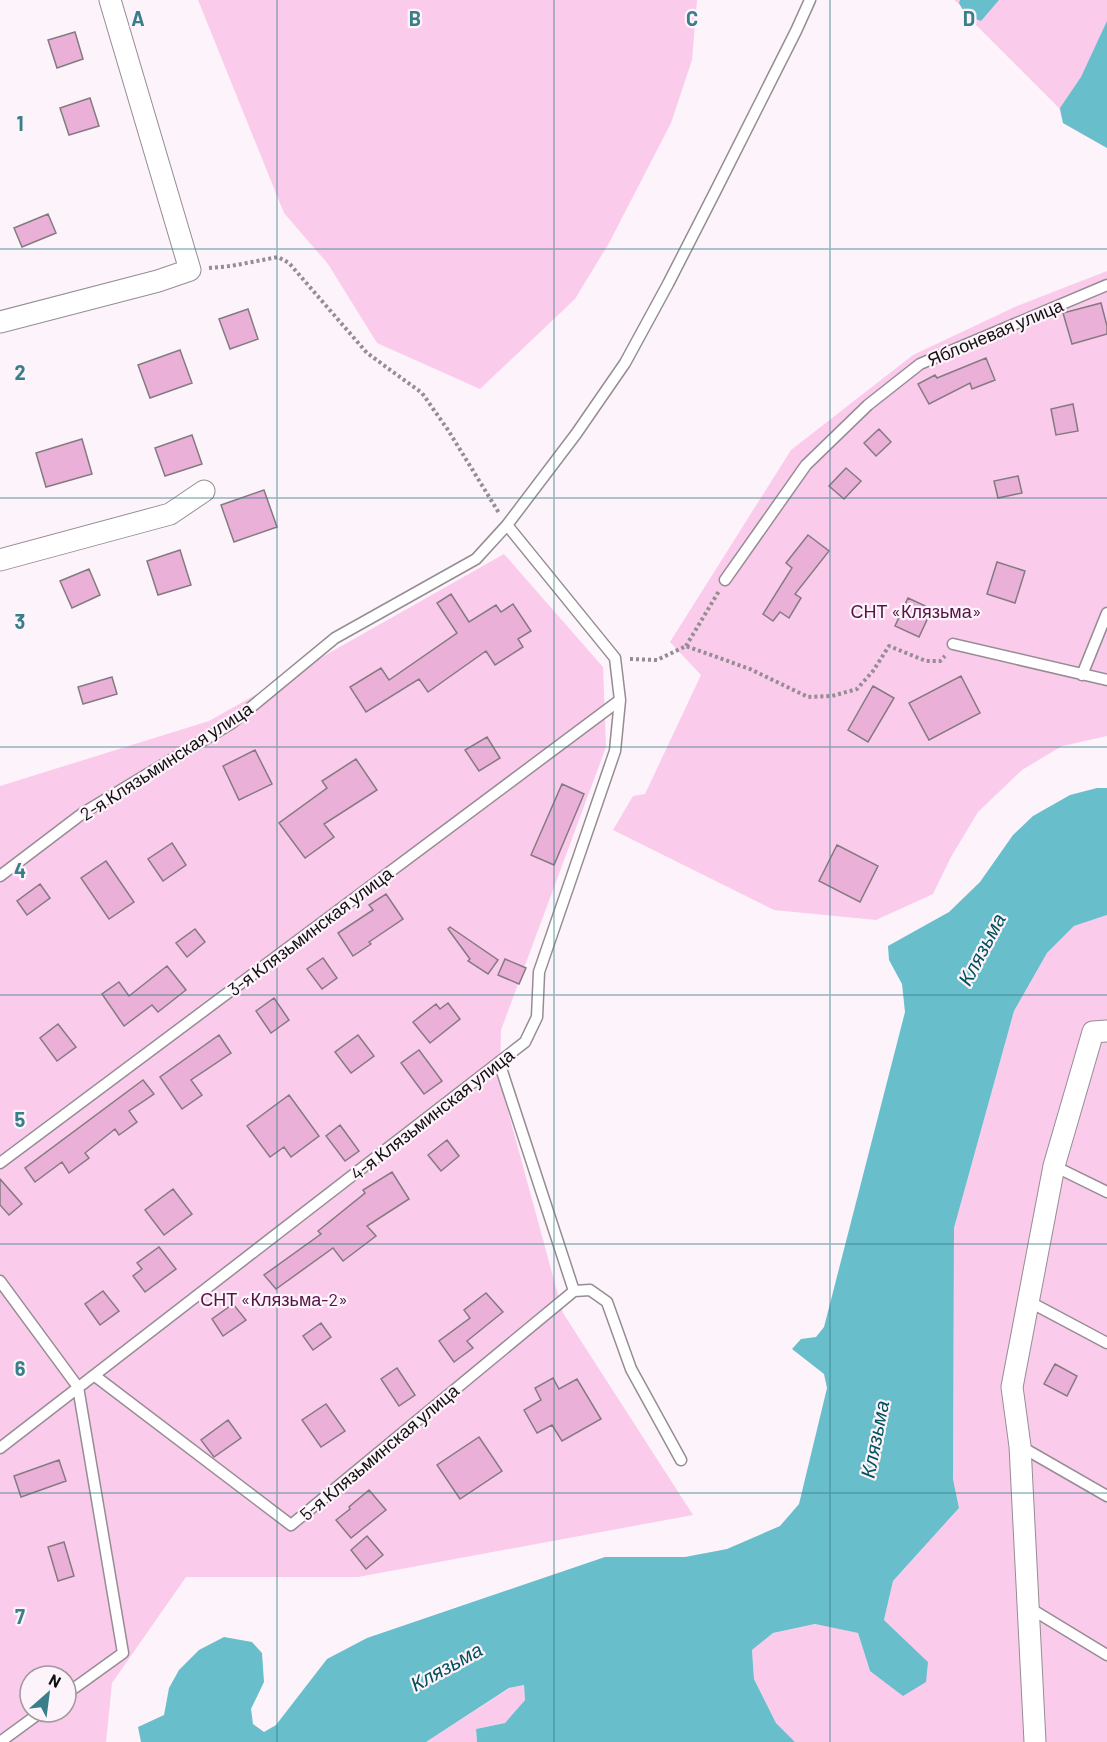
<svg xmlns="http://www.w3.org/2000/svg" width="1107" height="1742" font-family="Barlow,sans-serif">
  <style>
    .green { fill: #fbcbec; fill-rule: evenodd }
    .water { fill: #69becb }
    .building { fill: #eab0d8; stroke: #837b80; stroke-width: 1.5 }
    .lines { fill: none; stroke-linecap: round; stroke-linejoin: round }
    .service-casing { stroke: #968d93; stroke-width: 13 }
    .minor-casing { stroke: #968d93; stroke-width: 23 }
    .path { stroke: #948d92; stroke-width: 4; stroke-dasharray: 3 3; stroke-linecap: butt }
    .service { stroke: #fff; stroke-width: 10 }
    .minor { stroke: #fff; stroke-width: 21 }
    .grid { fill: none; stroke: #387f8a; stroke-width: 1.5; stroke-opacity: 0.55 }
    .labels { text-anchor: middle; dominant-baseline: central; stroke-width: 4.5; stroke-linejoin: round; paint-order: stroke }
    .street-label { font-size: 18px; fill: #120f11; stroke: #fdf3fa }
    .park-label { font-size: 18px; fill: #551346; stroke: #fdf3fa }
    .water-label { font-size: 20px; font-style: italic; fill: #00515b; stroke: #fdf3fa }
    .grid-label { font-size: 20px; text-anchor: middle; font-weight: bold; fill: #387f8a; stroke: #fdf3fa; stroke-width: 4.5; stroke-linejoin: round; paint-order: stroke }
  </style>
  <rect width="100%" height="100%" fill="#fdf3fa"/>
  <path class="green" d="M198,0h499l-5,60 -21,63 -62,120 -34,56 -95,90 -103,-46 -49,-79 -44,-51z
    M954,0h153v148l-44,-25 -4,-15 -93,-93 -7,-11z
    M1107,271v465l-45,10 -40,24 -44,42 -27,45 -18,37 -57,26 -102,-10 -161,-80 20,-34 12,-2 56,-119 -31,-33 121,-192 122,-95 104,-49z
    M504,554l99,113 3,80 -105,283 -1,52 63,231 130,202 -335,62h-172l-74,106 -6,59h-106v-956l209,-65zM30,1676h36v36h-36z
    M1107,915v827h-312l-19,-19 -22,-44 -2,-29 21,-17 43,-9 42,9 12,38 58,-9 -44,-42 9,-39 66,-73 -6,-29 1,-251 60,-217 33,-58 27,-27z
    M524,1685l1,15 -20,23 -29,6 1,13h-51l84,-54z"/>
  <path class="water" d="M960,0h39l-18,21 -15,-6 -7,-12z
    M1107,21v127l-44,-25 -3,-15 21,-31z
    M1097,788h10v127l-33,11 -27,27 -33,58 -60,217 -1,251 6,29 -66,73 -9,39 44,42 -2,20 -23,14 -33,-25 -12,-38 -43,-9 -42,9 -21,17 2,29 22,44 19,19h-318l-1,-13 29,-6 20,-23 -1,-15 -15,3 -83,54h-285l-3,-15 26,-12 5,-27 10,-18 20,-20 25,-13 28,5 10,11 2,29 -13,27 2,15 11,8 12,-7 51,-66 40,-21 238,-81h80l42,-8 53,-23 19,-22 28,-116 -3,-14 -32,-25 9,-10 15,-2 8,-10 81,-315 -3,-28 -13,-24 -1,-14 61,-34 31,-30 33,-47 20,-19 37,-21z"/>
  <path class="building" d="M75,32l8,27 -26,9 -9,-28z
    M90,98l9,28 -30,9 -9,-27z
    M48,214l8,19 -34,14 -8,-19z
    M1101,303l6,23v8l-35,10 -9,-31z
    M248,309l10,30 -28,10 -11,-30z
    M180,350l12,33 -42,15 -12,-33z
    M986,358l9,22 -23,9 -2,-6 -41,21 -11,-20 17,-9 2,3z
    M1073,404l5,27 -22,4 -5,-26z
    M879,429l12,13 -15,14 -12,-13z
    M192,435l10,29 -37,12 -10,-28z
    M82,439l10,35 -46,13 -10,-34z
    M846,468l15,13 -17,18 -15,-13z
    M1018,476l4,17 -24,5 -4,-17z
    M264,490l13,37 -43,15 -13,-37z
    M808,535l21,16 -34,43 6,4 -12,20 -9,-6 -7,9 -10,-7 29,-46 -6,-5z
    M180,550l11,35 -33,10 -11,-34z
    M997,562l28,9 -10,32 -28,-9z
    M89,569l11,26 -28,13 -12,-27z
    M451,594l18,28 27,-17 5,7 12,-8 18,27 -13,8 5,8 -28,18 -9,-14 -58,41 -9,-13 -53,33 -16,-25 31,-19 8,12 68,-47 -20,-30z
    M908,598l24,11 -13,28 -24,-11z
    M961,676l19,37 -51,27 -20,-37z
    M112,677l5,17 -34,10 -5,-17z
    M873,686l21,12 -26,44 -20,-12z
    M487,737l13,21 -21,13 -14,-21z
    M255,750l17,34 -33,16 -16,-34z
    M356,759l21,31 -53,34 10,13 -29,21 -26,-35 48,-35 -5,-7z
    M562,784l22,10 -30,71 -23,-10z
    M172,843l14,22 -23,16 -15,-22z
    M837,845l41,21 -18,36 -41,-21z
    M106,861l28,41 -25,17 -28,-41z
    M40,884l10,14 -23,17 -10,-14z
    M386,894l17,25 -34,23 2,2 -18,12 -15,-23 35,-23 -4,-5z
    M450,927l48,33 -10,14 -20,-13 2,-2 -22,-30z
    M195,929l10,13 -18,15 -11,-14z
    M323,958l14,20 -15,11 -15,-20z
    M505,959l21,9 -7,16 -21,-9z
    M167,966l19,24 -28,22 -6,-7 -28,21 -22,-32 17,-12 10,14z
    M274,998l15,22 -18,13 -15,-22z
    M448,1003l12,16 -30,24 -17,-21 23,-18 4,5z
    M58,1024l18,23 -19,14 -17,-23z
    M219,1035l12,18 -40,27 11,15 -20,14 -22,-32z
    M358,1035l16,21 -23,17 -16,-21z
    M419,1050l23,31 -18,13 -23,-31z
    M143,1080l11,14 -25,17 8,11 -18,13 -4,-6 -30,24 4,5 -20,15 -7,-11 -27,20 -10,-14z
    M289,1095l30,41 -28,21 -7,-10 -14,10 -23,-31z
    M340,1125l19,26 -14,10 -19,-25z
    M447,1140l12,16 -18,15 -13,-16z
    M392,1172l17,27 -42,27 9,10 -33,25 -10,-13 -57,41 -12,-14 57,-41 -3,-3 47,-38 -2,-3z
    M0,1179l22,25 -13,11 -9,-10z
    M173,1189l19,25 -28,21 -19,-25z
    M159,1247l17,22 -31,23 -12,-16 9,-7 -5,-6z
    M103,1291l16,20 -19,14 -15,-21z
    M486,1293l17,19 -36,29 6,7 -19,14 -15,-21 31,-23 -6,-8z
    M233,1304l13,16 -23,16 -11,-17z
    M321,1323l10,14 -18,13 -10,-14z
    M1055,1364l22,12 -10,20 -23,-12z
    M397,1368l18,27 -16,11 -18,-27z
    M553,1378l6,11 18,-10 24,40 -39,22 -10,-16 -15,8 -13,-23 17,-10 -6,-12z
    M326,1404l19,27 -24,16 -19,-27z
    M228,1420l13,18 -27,19 -13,-17z
    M479,1437l23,34 -42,28 -23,-34z
    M59,1460l7,21 -45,16 -7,-21z
    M369,1490l17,20 -35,28 -15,-18 14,-11 -1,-2z
    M367,1536l16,19 -17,14 -15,-19z
    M64,1542l10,34 -16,5 -10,-34z"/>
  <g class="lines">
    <defs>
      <path id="service" d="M725,580l81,-115 62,-60 52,-41 187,-79
        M953,644l154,36
        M1082,675l25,-62
        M0,876l83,-63 149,-90 103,-85 141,-79 31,-34 69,-91 49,-71 43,-79 47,-92 81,-161 14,-31
        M499,1062l75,229
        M0,1163l620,-463
        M1054,1166l53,26
        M0,1281l78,106 45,266 -57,41
        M574,1291l16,-1 17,12 24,67 50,91
        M1028,1301l79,42
        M95,1376l196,149 283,-234
        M1020,1446l87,50
        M0,1448l525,-406 12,-25 2,-45 76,-221 5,-51 -5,-42 -108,-133
        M1028,1607l79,48
        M0,1742l41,-30"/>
      <path id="minor" d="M0,322l158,-41 32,-11 -80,-270
        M0,560l170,-46 34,-23
        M1035,1742l-15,-296 -8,-59 42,-221 39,-134 14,-1"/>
    </defs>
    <use href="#service" class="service-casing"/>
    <use href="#minor" class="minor-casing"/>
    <path class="path" d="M209,268l22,-2 47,-9 11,6 78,90 55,40 26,37 51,83
      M686,646l33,-55
      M630,659l27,1 29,-14 64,23 58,28 24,-1 25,-7 16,-18 16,-25 37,15h14l5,-5"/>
    <use href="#service" class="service"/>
    <use href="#minor" class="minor"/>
  </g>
  <path class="grid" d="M277,0v1742M554,0v1742M830,0v1742M0,249h1107M0,498h1107M0,747h1107M0,995h1107M0,1244h1107M0,1493h1107"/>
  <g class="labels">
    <g class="street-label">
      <text transform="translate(995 332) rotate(-23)">Яблоневая улица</text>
      <text transform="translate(166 761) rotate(-33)">2-я Клязьминская улица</text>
      <text transform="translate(310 931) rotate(-37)">3-я Клязьминская улица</text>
      <text transform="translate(432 1114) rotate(-38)">4-я Клязьминская улица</text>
      <text transform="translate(379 1452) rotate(-40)">5-я Клязьминская улица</text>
    </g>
    <g class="park-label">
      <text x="916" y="611">СНТ «Клязьма»</text>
      <text x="274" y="1299">СНТ «Клязьма-2»</text>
    </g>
    <g class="water-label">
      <text transform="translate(981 949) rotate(-62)">Клязьма</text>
      <text transform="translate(874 1439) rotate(-79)">Клязьма</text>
      <text transform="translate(446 1666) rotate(-29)">Клязьма</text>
    </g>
  </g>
  <g class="grid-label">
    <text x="138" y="26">A</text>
    <text x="415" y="26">B</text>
    <text x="692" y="26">C</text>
    <text x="969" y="26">D</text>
    <text x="20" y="131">1</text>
    <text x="20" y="380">2</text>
    <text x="20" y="629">3</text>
    <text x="20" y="878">4</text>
    <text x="20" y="1127">5</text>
    <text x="20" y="1376">6</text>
    <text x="20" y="1624">7</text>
  </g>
  <g transform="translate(48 1694) rotate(28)"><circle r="28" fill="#fdf3fa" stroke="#9f989d" stroke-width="1.5"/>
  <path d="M0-4.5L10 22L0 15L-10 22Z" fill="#387f8a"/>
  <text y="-9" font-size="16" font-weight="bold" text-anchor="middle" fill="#120f11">N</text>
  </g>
</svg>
